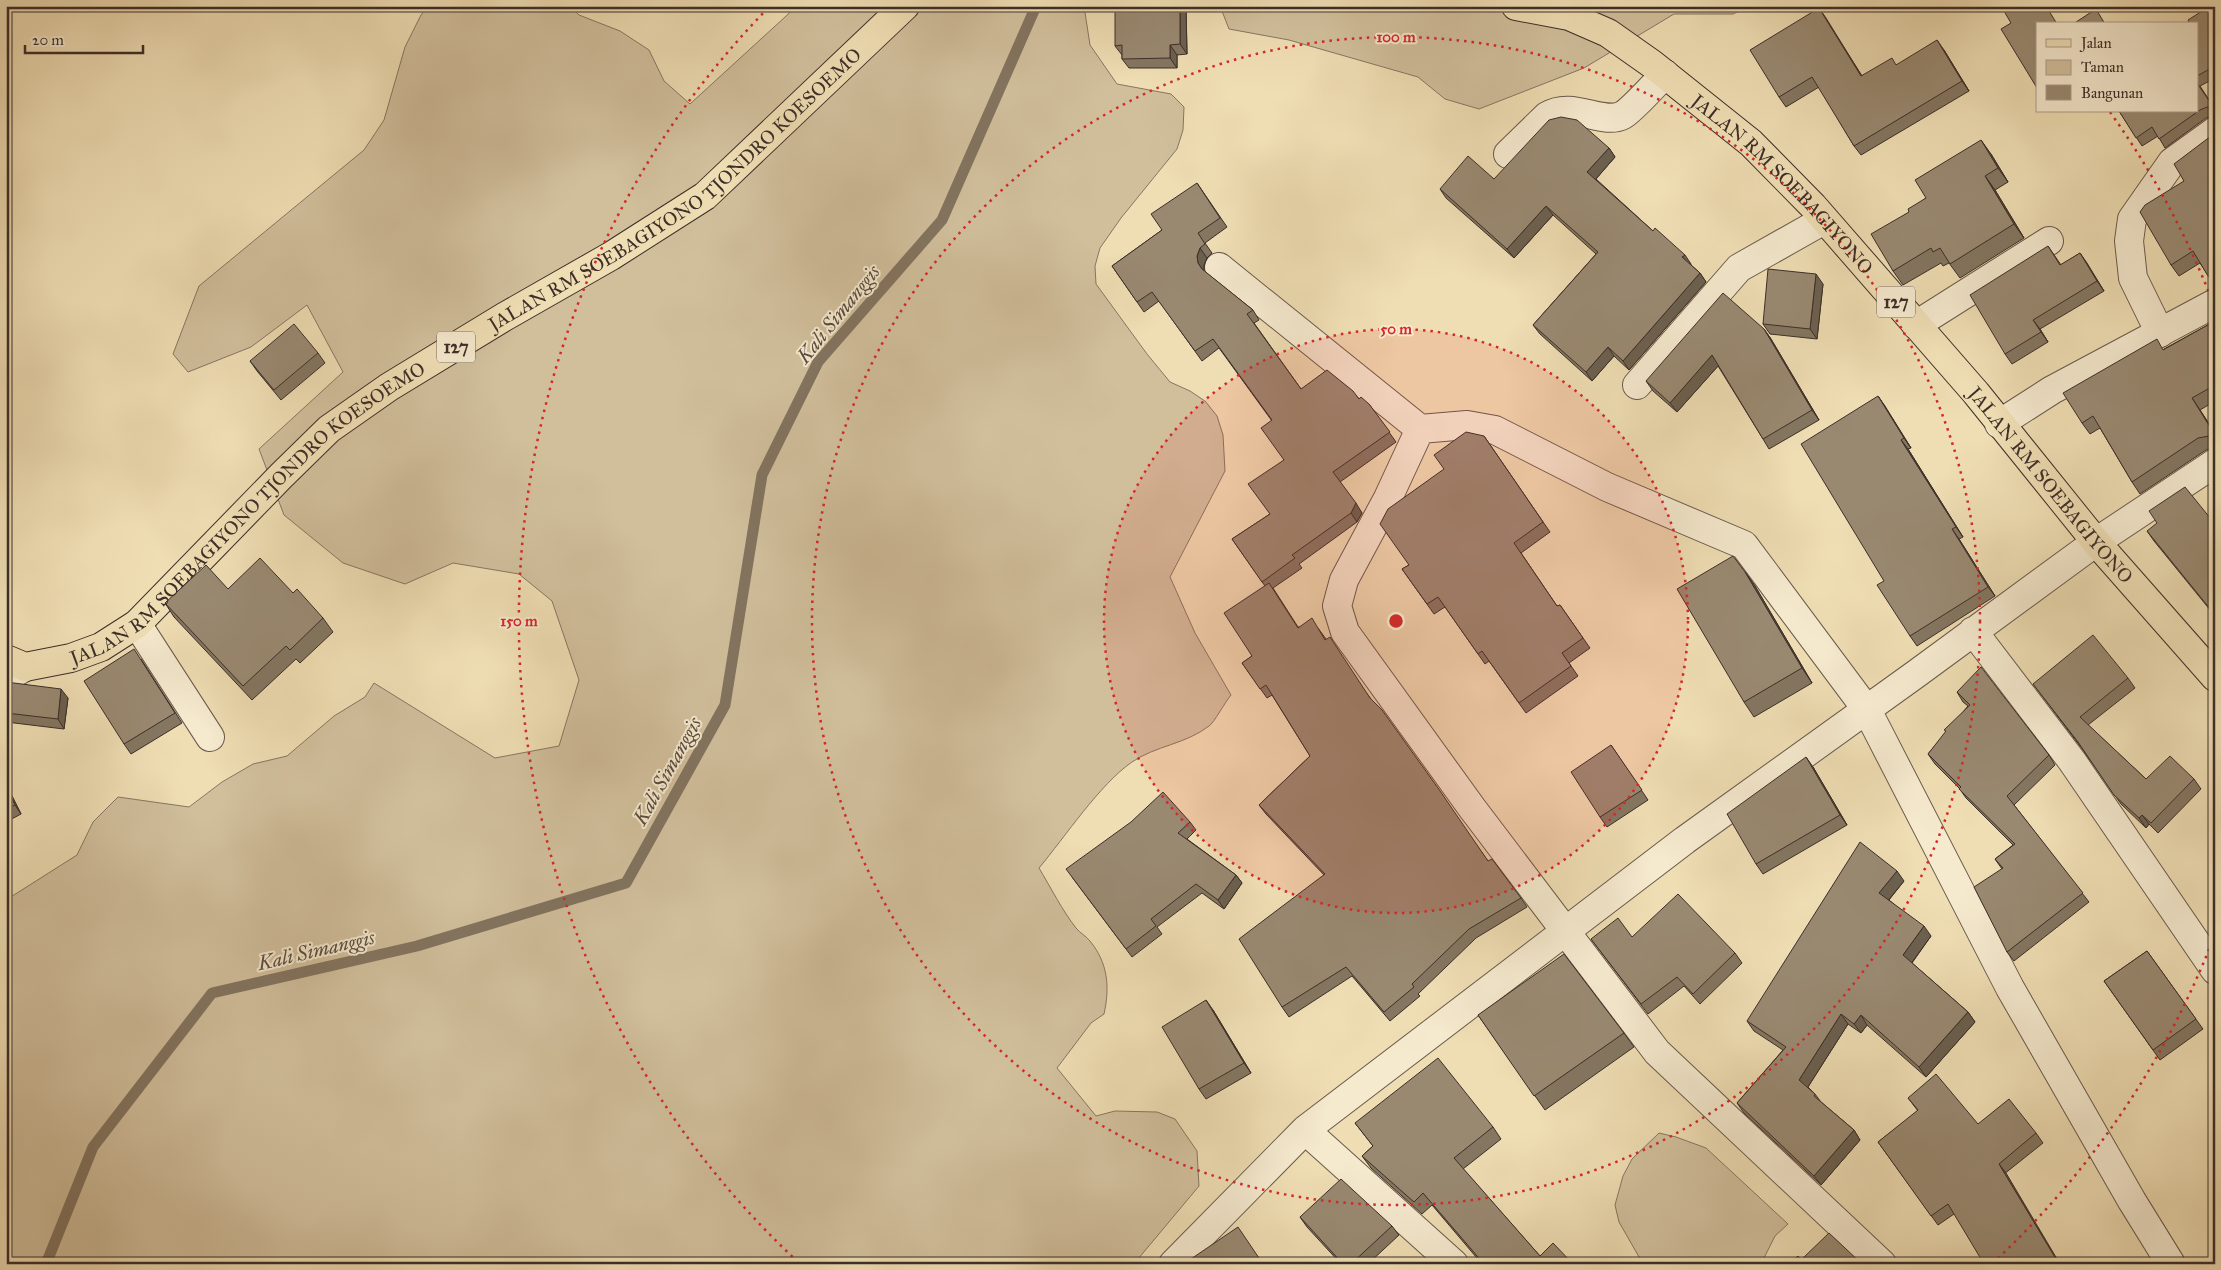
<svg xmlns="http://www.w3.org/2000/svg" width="2221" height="1270" font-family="'IM FELL Great Primer',serif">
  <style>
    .green { fill: #d1bf9c; stroke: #867662 }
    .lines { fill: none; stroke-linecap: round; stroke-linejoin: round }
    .stream { stroke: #837460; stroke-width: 11 }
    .minor-casing { stroke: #695a4c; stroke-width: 30 }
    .tertiary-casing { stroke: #695a4c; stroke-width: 30 }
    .primary-casing { stroke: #3c2e29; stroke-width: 30 }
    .minor { stroke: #f5e9ce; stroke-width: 28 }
    .tertiary { stroke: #f5e9ce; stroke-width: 28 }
    .primary { stroke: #efddb3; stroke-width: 28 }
    .wall { fill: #847661; stroke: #3c2e29 }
    .shaded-wall { fill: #6b604f; stroke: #3c2e29 }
    .building { fill: #998971; stroke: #3c2e29 }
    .ring { fill: none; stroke: #d62828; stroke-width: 2.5; stroke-dasharray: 2.5 5 }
    .labels { text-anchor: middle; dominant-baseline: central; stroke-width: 4; stroke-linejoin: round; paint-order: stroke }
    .shield { fill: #f5e9ce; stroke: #74665a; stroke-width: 1 }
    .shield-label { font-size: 18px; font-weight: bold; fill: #3c2e29 }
    .street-label { font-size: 19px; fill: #3c2e29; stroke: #f5e9ce }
    .water-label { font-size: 20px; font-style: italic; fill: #5a4b40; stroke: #f5e9ce }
    .centre { fill: #d62828; stroke: #f5e9ce; stroke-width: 2.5 }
    .ring-label { font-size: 15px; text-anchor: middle; font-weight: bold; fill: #d62828; stroke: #f5e9ce; stroke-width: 4; stroke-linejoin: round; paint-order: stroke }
  </style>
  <rect width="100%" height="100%" fill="#efddb3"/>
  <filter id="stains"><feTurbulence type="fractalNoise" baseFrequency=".004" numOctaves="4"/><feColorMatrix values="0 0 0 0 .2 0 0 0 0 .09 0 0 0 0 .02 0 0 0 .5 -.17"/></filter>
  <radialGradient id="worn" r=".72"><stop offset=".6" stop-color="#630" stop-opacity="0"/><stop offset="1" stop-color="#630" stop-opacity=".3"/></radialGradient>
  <path class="green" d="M428,6h142l9,9 41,16 29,19 15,31 26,23 107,-98h287l6,39 27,39 54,10 13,13 -1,23 -6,19 -56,69 -21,30 -5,18 1,18 51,70 23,28 20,9 15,10 12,15 6,19 2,36 -55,106 25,56 36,62c-6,7 -17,28 -22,31 -23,18 -54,20 -77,36 -32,22 -67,75 -93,106 12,20 23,42 37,60 4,5 10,8 14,13 18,22 20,46 14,73l-13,9 -34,45 39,48 19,-5 42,1 18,7 22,32 2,35 -61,73 3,5h-1135v-364l71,-45 16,-33 25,-25 71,10 33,-25 31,-18 34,-8 47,-40 31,-19 9,-14 121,75 64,-12 20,-66 -27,-79 -33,-27 -66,-11 -48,21 -62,-21 -59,-48 -25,-66 84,-77 -36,-67 -56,42 -63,25 -15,-18 26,-68 165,-136 20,-30 21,-73 16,-32z
    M1220,6h530l-17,8h-59l-90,54 -105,41 -34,-10 -27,-22 -129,-37 -60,-11z
    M1659,1133l17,4 30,11 82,76 -13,12 -14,28h-118l-24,-42 -4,-17 8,-29 9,-17z"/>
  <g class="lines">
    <path class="stream" d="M46,1264l47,-117 119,-154 205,-47 209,-63 99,-178 37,-230 56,-113 124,-142 94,-214"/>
    <defs>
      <path id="minor" d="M1508,154l39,-38c26,-16 55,10 76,-1 10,-6 32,-31 42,-41
        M1219,267l201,162 47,-4 28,5 112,57 137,58 123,165 143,278 122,213 39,63
        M1916,325l133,-84
        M2160,333l-27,-55 -4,-37 3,-22 40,-57 43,-31
        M1637,385l102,-117 85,-48
        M1420,429l-32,69 -44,82 -7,26 8,26 127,176 185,244 225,212
        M137,624l73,113
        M1973,631l99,130 143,209
        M6,678l19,-11
        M1305,1130l149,134
        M1173,1264l132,-134 380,-290 231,-166 180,-132 119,-79"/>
      <path id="tertiary" d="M1999,424l53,-34 163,-87"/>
      <g id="primary">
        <path id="s1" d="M1516,6l53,10 39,17 44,31 99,79 62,63 163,187 120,149 119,135"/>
        <path id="s2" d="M6,659l19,8 46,-9 30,-11 36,-23 144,-148 48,-47 60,-42 115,-70 107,-61 94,-60 200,-190"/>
      </g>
    </defs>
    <use href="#minor" class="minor-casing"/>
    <use href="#tertiary" class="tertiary-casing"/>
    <use href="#primary" class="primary-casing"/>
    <use href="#minor" class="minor"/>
    <use href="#tertiary" class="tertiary"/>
    <use href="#primary" class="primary"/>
  </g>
  <path class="wall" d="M1186,6l1,48 -10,1v13h-48l-7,-9v-4l-7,-9z
    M2215,6v72l-15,8 15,23v7h-2l-7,2 -41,30 -7,-12 -16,10 -23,-35h78v-87z
    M1819,8l43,68 82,-26 25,41 -108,64 -7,-9 -35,-59 -33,20 -7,-10z
    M2215,133v153l-15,-23 -21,13 -8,-11 13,-84z
    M1609,148l6,9 -19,22 57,52 38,33v1l9,8 6,9 -77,88 -15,-14 -22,25 -52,-47 -7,-9 63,-71 -43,-39 -39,43 -68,-60 -6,-9 54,-10z
    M1991,154l17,28 -13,8 29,48 -64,40 -11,-15 -6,3 -2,-3 -38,22 -10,-14 16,-59 17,-14z
    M1197,183l30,44 -22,16 7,10 -5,5 -3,7v6l49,39 6,10 -5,3 47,66 58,10 10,5 27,38 -56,40 22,31 -5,9 -58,42 3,4 -29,20 25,39 20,1 8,11 45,60 117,162 33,37 6,9 -51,31 -58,56 2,2 -30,25 -38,-45 -63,41 -7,-10 42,-132 -58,-61 -7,-9 51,-49 -38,-61 -5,3 -25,-35 10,-7 13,-70 -33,-47 38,-25 14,-54 -12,-39 -53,-73 -17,13 -43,-60 -15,11 -32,-46 50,-36z
    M2048,246l13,19 19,-12 24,38 -64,38 8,13 -36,22 -7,-10z
    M1823,284l-6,55 -47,-5 -7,-10z
    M2215,321v80l-15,9 15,23v15l-9,2 -66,44 -8,-12 -32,-54 -10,6 -8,-11 82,-74z
    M1764,329l7,10 48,81 -50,29 -6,-10 -45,-73 -41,46 -24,-21 -7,-10z
    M318,353l7,10 -44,37 -24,-29 -7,-10z
    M1878,396l33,52 -3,1 55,88 -4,2 36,57 -78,50 -7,-10z
    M1484,436l66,96 -29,21 36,53 3,-1 30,43 -21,15 9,13 -52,37 -37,-52 -4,3 -40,-57 -11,7 -32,-45 7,-4 35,-96z
    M2215,524v92l-61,-75 -7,-10z
    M1745,572l10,14 57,97 -58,34 -10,-15z
    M228,589l65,4 30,25 10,14 -33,31 -4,-4 -44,41 -78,-83 -9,-14z
    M141,659l41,64 -51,31 -7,-10z
    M2128,678l7,10 -47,37 58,54h48l7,10 -43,44 -9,-9 -3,4 -25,-24 -38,-54 -50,-66z
    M6,682l62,16 -4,31 -58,-7z
    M1957,692l92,63 6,10 -41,40 75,97 -75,59 -7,-9 -5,-83 -7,-10 18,-14 -47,-47 -7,-10 -24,-24 -7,-10 40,-48 -5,-4z
    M1611,745l37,55 -41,27 -7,-10z
    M1813,767l34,58 -84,49 -7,-10z
    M6,784l15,30 -15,8z
    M1190,822l6,8 -9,9 49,36 6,8 -18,26 -22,-16 -45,34 5,7 -30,23 -60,-80z
    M1904,881l-15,19 42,36 -19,27 56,49 7,10 -49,55 -59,-52 -6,8 -13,-9 -40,63 7,7 6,8 33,28 6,10 -39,45 -77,-72 -7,-10 46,-53 -29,-19 -7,-10z
    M1632,937l103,16 7,10 -42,41 -16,-18 -36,28 -57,-75z
    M2147,951l56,78 -43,31 -56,-79z
    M1213,1010l38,63 -45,26 -7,-10z
    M1478,1015l146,18 10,14 -89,63z
    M1908,1098l70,26 58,9 7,10 -89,71 -16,11 -60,-83 40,-31z
    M1355,1123l138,4 8,12 -38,30 77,87 33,8h-91l-50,-59 -10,9 -51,-46 -9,-12 11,-10z
    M1300,1217l92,9 7,9 -31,29h-27l-34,-37z"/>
  <path class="shaded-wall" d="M1180,6h6l1,48 -7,-10z
    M1819,8l7,10 42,68 -7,-10z
    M1937,40l7,10 25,41 -7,-10z
    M1170,45l7,10v13l-7,-10z
    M1981,140l10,14 17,28 -10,-14z
    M1609,148l6,9 -21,24 -7,-9z
    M1985,176l10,14 29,48 -10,-14z
    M1546,206l7,9 -39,43 -7,-9z
    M1200,248l7,10 -3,7v7l-6,-9 -1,-7z
    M2080,253l7,10 17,28 -7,-10z
    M1685,255l6,9 -2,3 -7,-10z
    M1700,273l6,9 -77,88 -6,-9z
    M1816,274l7,10 -6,55 -7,-10z
    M2033,320l7,9 8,13 -7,-10z
    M1764,329l7,10 48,81 -7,-10z
    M1608,347l6,9 -22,25 -6,-9z
    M1712,355l7,10 -42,47 -7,-9z
    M1878,396l7,10 26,42 -7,-10z
    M2192,398l8,12 15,23v2z
    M1901,440l7,9 55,88 -7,-10z
    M1356,503l6,10 -5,9 -6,-9z
    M1952,529l7,10 36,57 -7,-9z
    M1745,572l10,14 57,97 -10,-15z
    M61,689l7,9 -4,31 -6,-10z
    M1806,757l7,10 34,58 -7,-10z
    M6,784l15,30 -6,-9 -9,-17z
    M2142,815l7,9 -3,4 -7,-10z
    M1897,871l7,10 -18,22 -7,-10z
    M1236,875l6,8 -18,26 -6,-9z
    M1924,926l7,10 -21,29 -7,-10z
    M1206,1000l7,10 38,63 -7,-10z
    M1968,1012l7,10 -49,55 -7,-10z
    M1841,1014l7,10 -42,66 -7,-10z
    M1861,1015l6,10 -6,8 -7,-9z
    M1854,1130l6,10 -39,45 -7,-9z
    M1999,1164l7,9 54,91h-1z"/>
  <path class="building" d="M1115,6h65v38l-10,1v13l-48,1v-14l-7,1z
    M2001,6h45l11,18h-20v64l-36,-59 10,-6z
    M2210,6h5v60l-18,10v-52h-7l-2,-4z
    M1819,8l42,68 31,-18 4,7 41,-25 25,41 -108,65 -42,-69 -33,20 -29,-47z
    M2096,9l9,15h-32z
    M2197,83l17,25 -7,-1 -7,3 -41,29 -7,-12 -16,11 -17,-27h78z
    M1561,117l16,3 32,28 -22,24 66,59 2,-3 30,27 -3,2 18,16 -77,88 -15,-14 -22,25 -53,-47 65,-73 -52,-46 -39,43 -67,-60 28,-33 26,23 55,-59z
    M2215,133v145l-7,-2 -15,-25 -22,14 -31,-53 5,-7 39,-24 -10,-17z
    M1981,140l17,28 -13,8 29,48 -64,40 -10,-16 -7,4 -2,-4 -38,23 -22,-37 38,-22 -1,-3 18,-11 -11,-18z
    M1197,183l23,35 -22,15 7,11 -5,4 -3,8 1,7 4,6 51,41 -6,4 54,75 26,-19 26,21 6,8 2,-2 8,7 21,28 -57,40 23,31 -5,10 -59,42 3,3 -33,24 -30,-43 38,-25 -22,-30 36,-24 -23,-32 11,-8 -59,-81 -18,12 -43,-59 -15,10 -25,-36 50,-36 -11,-16z
    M2048,246l12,19 20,-12 17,28 -64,39 8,12 -36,22 -35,-59z
    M1768,269l48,5 -6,55 -47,-5z
    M1723,293l41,36 48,81 -49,29 -51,-84 -42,48 -24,-22z
    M2215,321v64l-23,13 23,37 -17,3 -66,44 -39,-66 -11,7 -19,-30 94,-54 6,11z
    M294,324l24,29 -44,37 -24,-29z
    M1878,396l26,42 -3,2 55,87 -4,2 36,58 -78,49 -33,-51 7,-4 -83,-137z
    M1466,432l18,4 59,86 -29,21 43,63 3,-1 23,33 -21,15 9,13 -52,37 -37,-52 -4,3 -40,-57 -11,7 -25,-35 7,-4 -29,-41 8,-15 56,-40 -10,-14z
    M2185,487l30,37v91l-68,-84 10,-8 -8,-12z
    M1733,556l12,16 57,96 -58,34 -67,-113z
    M260,558l33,35 4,-4 26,29 -33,32 -4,-4 -43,40 -78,-83 41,-38 22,24z
    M1269,583l29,45 14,-10 13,22 5,-3 40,61 12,12 56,78 50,73 4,-2 29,39 -52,31 -57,55 2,3 -30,25 -38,-45 -64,40 -43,-68 86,-65 -66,-69 51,-49 -44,-71 -6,4 -18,-26 10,-7 -28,-43z
    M2093,635l35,43 -48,39 66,62 24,-23 24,23 -43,44 -9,-8 -3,3 -25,-23 -36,-53 -45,-58z
    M134,649l41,64 -51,31 -40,-63z
    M1981,667l68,88 -42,41 76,97 -76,59 -33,-65 29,-19 -8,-9 20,-15 -56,-55 2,-2 -33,-33 18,-23 -2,-1 26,-25 -13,-13z
    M6,682l55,7 -3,30 -52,-6z
    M1611,745l31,45 -42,27 -29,-45z
    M1806,757l34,58 -84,49 -29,-50z
    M6,788l9,17 -9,4z
    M1163,792l27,30 -12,11 58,42 -18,25 -22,-16 -45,35 5,7 -30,23 -60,-80 65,-47z
    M1860,842l37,29 -18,22 45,33 -21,29 65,57 -49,55 -58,-52 -7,9 -13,-10 -42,66 16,14 -1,2 40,34 -40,46 -77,-73 49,-56 -39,-26z
    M1678,894l57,59 -42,41 -16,-17 -36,27 -50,-65 27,-21 14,19z
    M2147,951l49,68 -43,31 -49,-69z
    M1564,954l60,79 -90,63 -56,-81z
    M1206,1000l38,63 -45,26 -37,-62z
    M1438,1058l55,69 -39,31 86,98 13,-13 20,21h-89l-61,-71 -9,9 -52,-46 11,-10 -18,-23z
    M1936,1074l42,50 31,-25 27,34 -37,31 60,100h-75l-36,-60 -17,12 -53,-74 40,-32 -10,-12z
    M1341,1179l51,47 -41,38h-8l-43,-47z
    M1238,1227l25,37h-73l-2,-3z
    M1829,1233l32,30 -72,1 9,-8 3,4z"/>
  <circle cx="1396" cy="621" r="292" fill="#d62828" fill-opacity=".12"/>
  <g class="ring">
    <circle cx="1396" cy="621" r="292"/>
    <circle cx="1396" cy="621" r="584"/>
    <path d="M2212 942A877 877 0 0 1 1994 1262M798 1262A877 877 0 0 1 770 6M2110 112A877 877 0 0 1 2212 300"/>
  </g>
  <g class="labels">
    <g class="shield">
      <rect x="1877" y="286.5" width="38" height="31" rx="4"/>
      <rect x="437" y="331.5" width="38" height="31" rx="4"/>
    </g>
    <g class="shield-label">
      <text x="1896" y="302">127</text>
      <text x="456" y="347">127</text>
    </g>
    <g class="street-label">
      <text stroke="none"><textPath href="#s1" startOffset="328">JALAN RM SOEBAGIYONO</textPath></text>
      <text stroke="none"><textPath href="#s2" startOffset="838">JALAN RM SOEBAGIYONO TJONDRO KOESOEMO</textPath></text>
      <text stroke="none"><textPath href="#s1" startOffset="732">JALAN RM SOEBAGIYONO</textPath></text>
      <text stroke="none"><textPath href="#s2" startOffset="298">JALAN RM SOEBAGIYONO TJONDRO KOESOEMO</textPath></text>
    </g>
    <g class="water-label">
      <text transform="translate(838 314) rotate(-51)">Kali Simanggis</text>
      <text transform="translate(667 771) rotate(-61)">Kali Simanggis</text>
      <text transform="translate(316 950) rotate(-13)">Kali Simanggis</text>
    </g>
  </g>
  <circle cx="1396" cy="621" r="8" class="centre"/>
  <g class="ring-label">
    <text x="1396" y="42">100 m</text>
    <text x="1396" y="334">50 m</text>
    <text x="519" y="626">150 m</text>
  </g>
  <rect width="2221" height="1270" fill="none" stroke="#efddb3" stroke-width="25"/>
  <rect x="8" y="8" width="2206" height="1255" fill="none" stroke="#3c2e29" stroke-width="2.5"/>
  <rect x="12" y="12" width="2196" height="1245" fill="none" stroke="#3c2e29"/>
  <rect x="2036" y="22" width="162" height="90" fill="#f5e9ce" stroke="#ab9e8c"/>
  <rect x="2046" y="39" width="25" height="8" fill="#efddb3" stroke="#ab9e8c"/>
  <text x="2081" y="48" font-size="15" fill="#3c2e29">Jalan</text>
  <rect x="2046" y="60" width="25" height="15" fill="#d1bf9c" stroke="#ab9e8c"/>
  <text x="2081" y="72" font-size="15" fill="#3c2e29">Taman</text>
  <rect x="2046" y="85" width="25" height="15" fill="#998971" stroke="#ab9e8c"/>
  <text x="2081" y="98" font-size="15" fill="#3c2e29">Bangunan</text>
  <path d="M25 45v8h118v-8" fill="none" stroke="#3c2e29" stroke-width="2.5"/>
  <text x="32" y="45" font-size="15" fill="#3c2e29" stroke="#f5e9ce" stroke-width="4" paint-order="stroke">20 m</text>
  <rect width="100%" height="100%" filter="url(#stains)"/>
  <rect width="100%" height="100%" fill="url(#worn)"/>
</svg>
